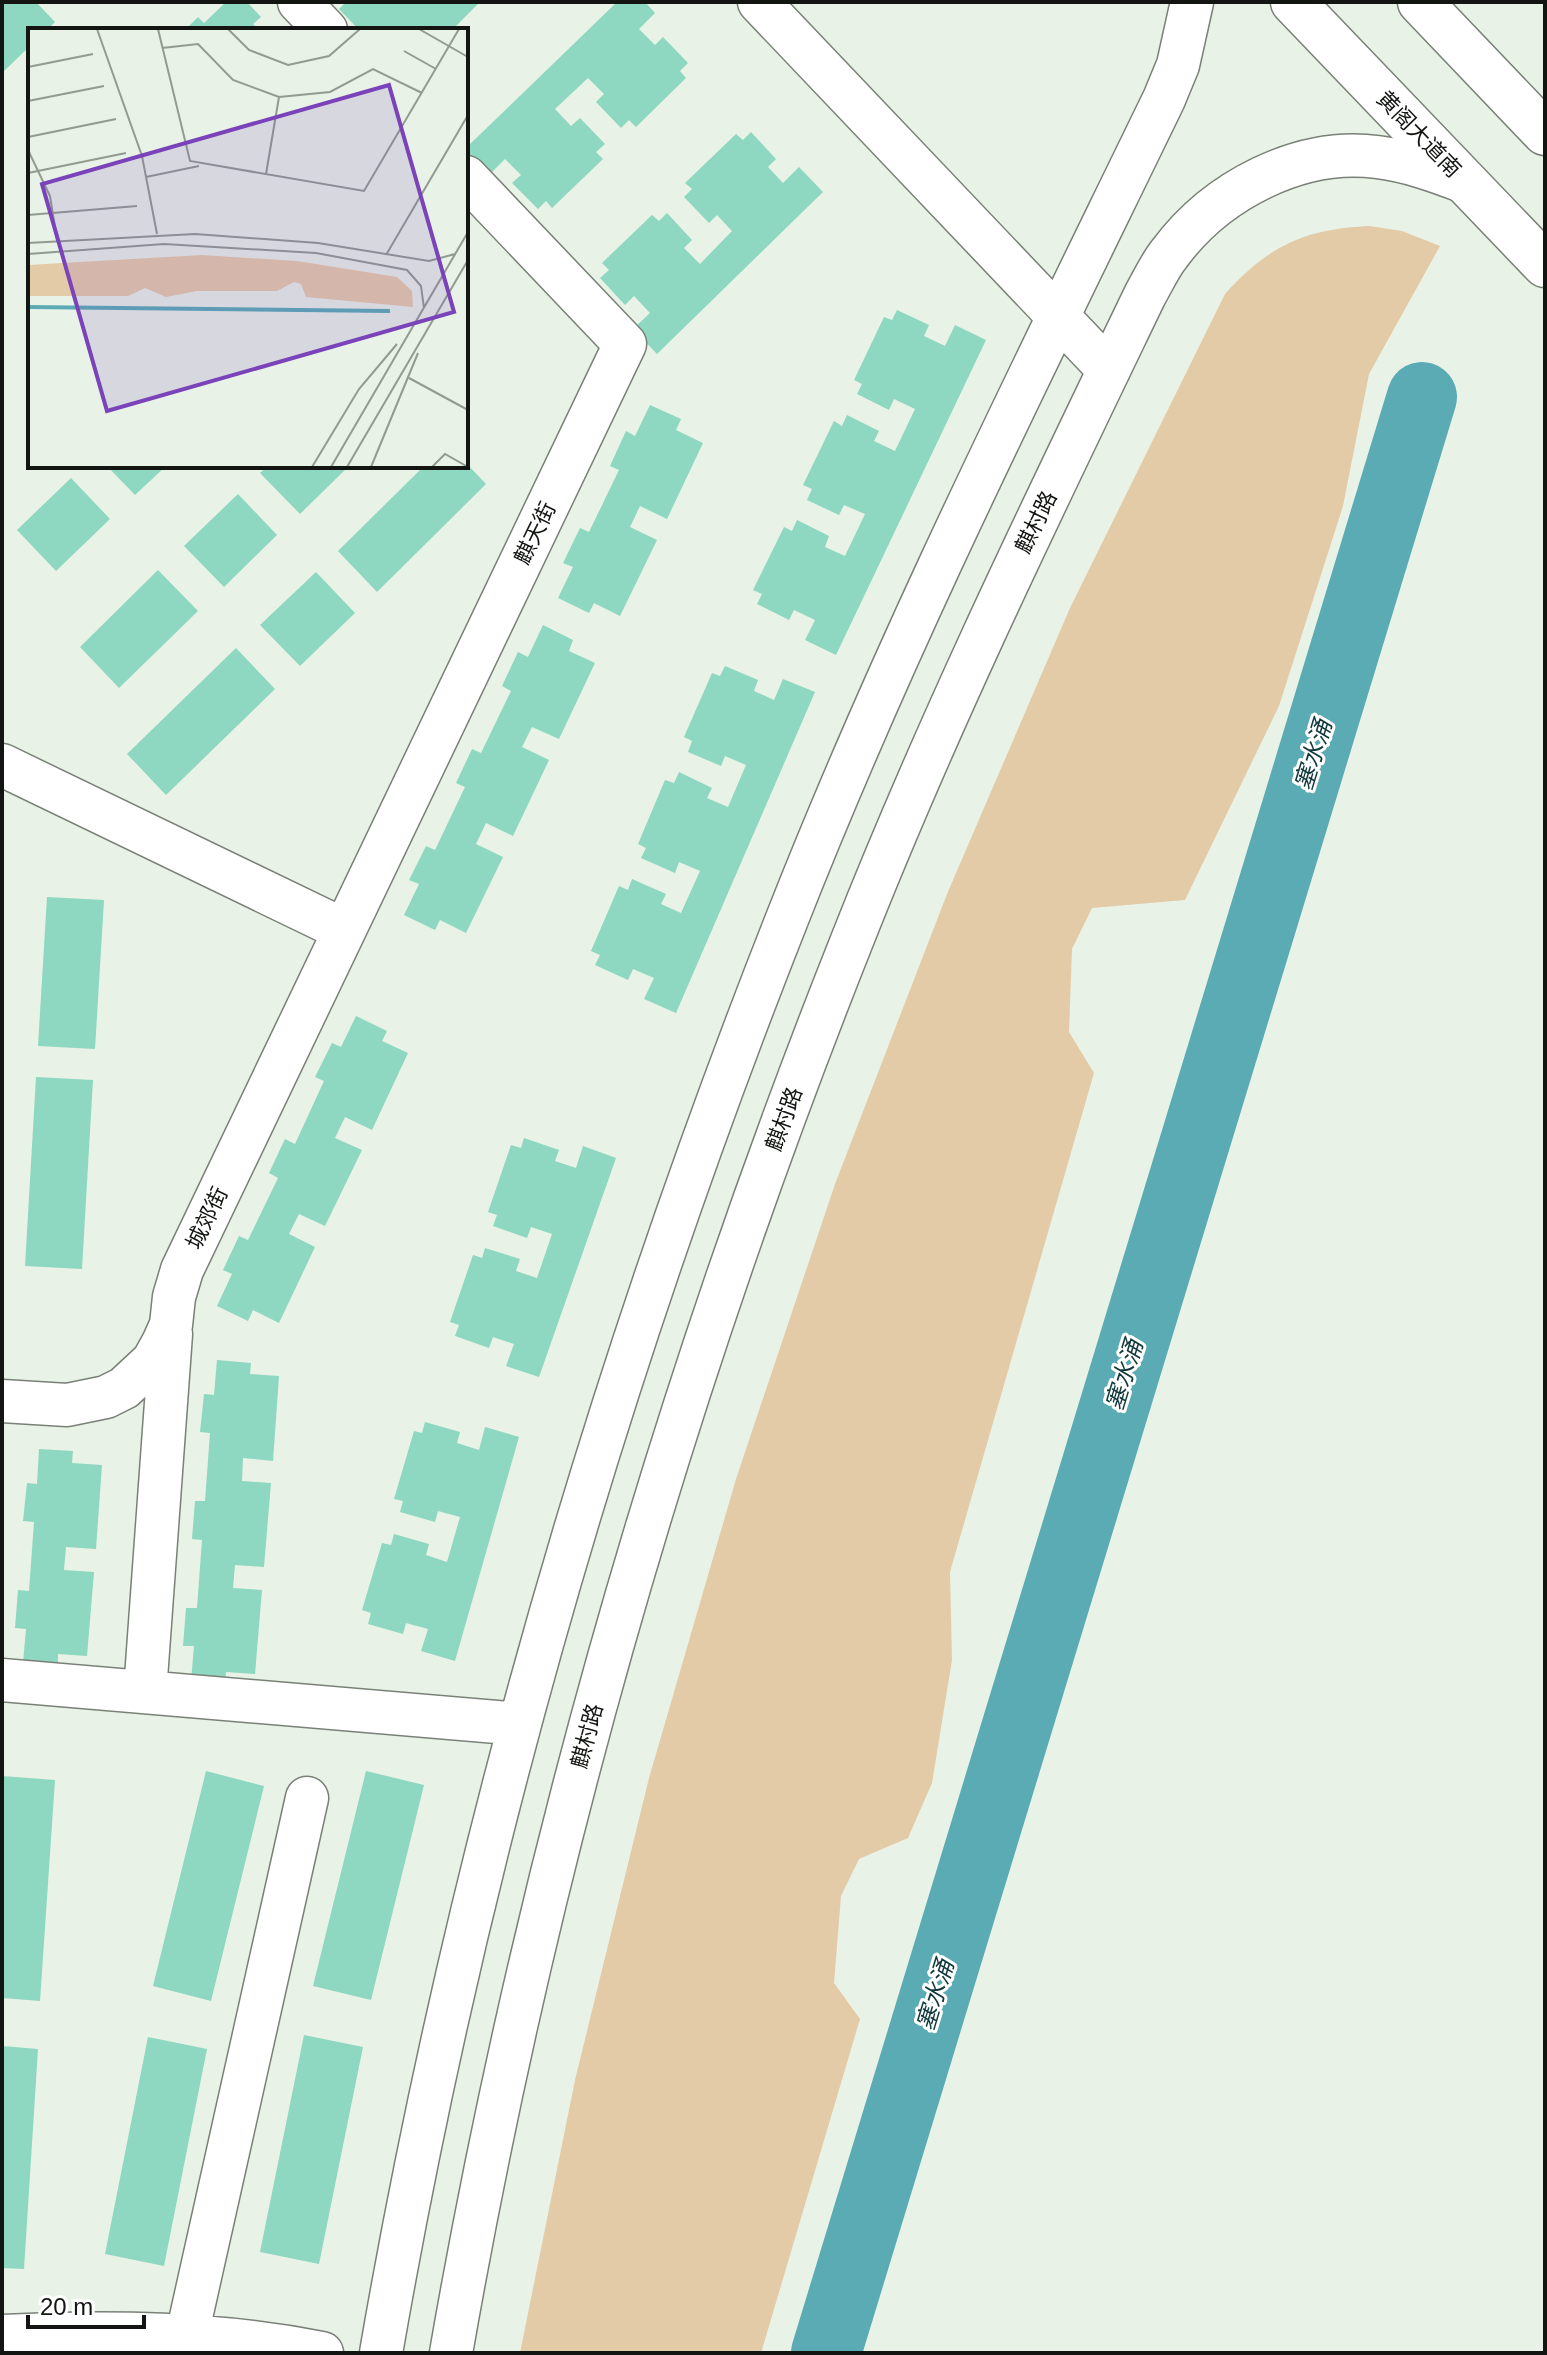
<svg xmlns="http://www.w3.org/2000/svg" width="1547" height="2355" font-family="Arial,'Noto Sans SC',sans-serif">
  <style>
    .green { fill: #e4cba8 }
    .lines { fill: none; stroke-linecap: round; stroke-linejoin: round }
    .river { stroke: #5aabb4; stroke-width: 70 }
    .building { fill: #8ed7c0 }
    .minor-casing { stroke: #798177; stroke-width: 45 }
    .major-casing { stroke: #798177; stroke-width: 47 }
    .minor { stroke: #fff; stroke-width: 42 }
    .major { stroke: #fff; stroke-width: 44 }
    .labels { text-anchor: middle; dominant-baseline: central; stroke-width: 6; stroke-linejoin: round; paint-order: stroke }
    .street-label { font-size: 22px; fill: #121511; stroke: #fff }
    .water-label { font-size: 24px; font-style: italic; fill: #11393d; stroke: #fff }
    .inset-river { fill: none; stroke: #5aabb4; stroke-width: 4 }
    .inset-road { fill: none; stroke: #929a91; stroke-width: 2 }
    .view { fill: #7a43b9; fill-opacity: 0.15; stroke: #7a43b9; stroke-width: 4 }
    .inset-edge { fill: none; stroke: #121511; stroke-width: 4 }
  </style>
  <rect width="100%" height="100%" fill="#e8f2e6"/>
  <path class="green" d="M1369,226l33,5 38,15 -71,128 -26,132 -64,200 -94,194 -93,8 -20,41 -3,83 25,41 -144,499 2,88 -20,123 -24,55 -49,21 -18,37 -7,87 26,36 -99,334h-241l55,-273 74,-302 87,-299 99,-295 112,-290 123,-286 155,-314c43,-48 80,-65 144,-68z"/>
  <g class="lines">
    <path class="river" d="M826,2353l596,-1956"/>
  </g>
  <path class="building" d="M2,2h34l19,20 -8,8h-17v16l-28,27z
    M226,2h21l14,15 -8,7 6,6h-74l13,-13 6,6z
    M346,2h134l-28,28h-77l-3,-3 -3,3h-10l-20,-21z
    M617,2h28l10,11 -16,16 16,16 8,-8 25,26 -8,8 6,7 -50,49 -7,-7 -8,8 -25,-26 8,-8 -16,-16 -33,31 16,17 9,-8 25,26 -9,8 7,7 -51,49 -6,-7 -8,8 -26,-26 9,-8 -16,-16 -16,16 -23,-24v-3z
    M751,132l25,27 -8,8 15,16 16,-16 24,25 -166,162 -24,-25 17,-16 -16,-17 -9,9 -25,-27 9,-8 -7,-7 50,-48 7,6 8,-8 25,27 -8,8 16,16 32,-33 -15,-16 -8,8 -25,-26 8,-8 -7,-6 51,-49 7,6z
    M897,310l32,15 -5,11 21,10 10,-21 31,15 -150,315 -31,-15 10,-20 -21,-10 -5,10 -32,-16 5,-10 -9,-4 31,-63 8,4 5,-11 32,16 -4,11 20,9 20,-42 -21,-9 -5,10 -32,-15 5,-11 -9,-4 31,-64 8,5 5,-11 32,16 -5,10 21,10 20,-42 -21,-10 -5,11 -32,-16 5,-10 -8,-4 30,-63 8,3z
    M650,405l31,14 -5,11 27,13 -36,76 -27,-13 -10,21 27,13 -37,76 -26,-13 -5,10 -31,-15 15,-31 -10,-4 17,-35 9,4 30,-62 -9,-4 16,-35 9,5z
    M466,463l20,21 -109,108 -39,-41 86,-85h42z
    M107,466h59l-31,29z
    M268,466h81l-49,48 -40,-41z
    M71,478l39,41 -54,52 -39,-41z
    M238,494l39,41 -53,52 -40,-41z
    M158,570l40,41 -79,77 -39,-41z
    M316,572l39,41 -55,53 -40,-41z
    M543,625l30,15 -4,11 26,12 -36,76 -27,-12 -10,20 27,13 -36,76 -27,-13 -10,21 27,13 -37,76 -26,-13 -5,10 -31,-15 15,-31 -10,-4 17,-34 9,4 30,-63 -9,-4 16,-34 9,4 30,-62 -9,-5 16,-34 10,5z
    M236,648l39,41 -109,106 -39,-41z
    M725,666l33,14 -4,11 20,9 9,-21 32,13 -139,321 -32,-14 10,-21 -21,-9 -5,11 -33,-15 5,-10 -9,-4 28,-65 9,4 4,-11 34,15 -5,10 20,9 19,-42 -21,-9 -4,11 -34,-15 5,-10 -8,-4 27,-64 9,3 5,-11 33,16 -5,10 21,9 18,-42 -21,-9 -4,10 -33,-14 4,-11 -8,-4 28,-64 8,3z
    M47,897l57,3 -9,149 -57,-3z
    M356,1016l31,15 -5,10 26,12 -36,77 -27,-13 -10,21 27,12 -37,76 -26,-12 -10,20 26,13 -36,76 -26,-13 -5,11 -31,-15 15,-32 -9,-4 16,-34 9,4 30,-62 -9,-5 16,-34 10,5 29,-63 -9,-4 17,-34 9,4z
    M36,1077l57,3 -11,189 -57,-3z
    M524,1138l35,12 -4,11 21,7 7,-22 33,12 -77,219 -33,-11 8,-22 -21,-7 -4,11 -34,-12 4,-11 -9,-3 23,-67 9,3 3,-10 35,11 -4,12 21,7 15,-44 -21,-7 -4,11 -34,-12 4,-11 -9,-3 23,-67 10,3z
    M217,1360l34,3 -1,11 29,2 -6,85 -30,-3 -1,23 29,2 -7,84 -29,-2 -2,23 29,2 -7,84 -29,-2 -1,11 -34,-2 3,-35h-11l3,-38h11l5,-68 -10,-1 3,-38h10l5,-68 -10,-1 4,-38 10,1z
    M425,1422l35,10 -3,11 22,7 6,-23 34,10 -64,224 -34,-10 7,-22 -22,-6 -3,11 -35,-10 3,-11 -9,-3 20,-67 9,2 3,-11 35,10 -3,11 21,7 13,-45 -22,-6 -3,11 -35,-10 3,-11 -9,-2 20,-68 8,2z
    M39,1449l34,2 -1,12 30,2 -6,84 -30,-2 -2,23 30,2 -7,84 -29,-2v11l-35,-2 3,-34 -11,-1 3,-38 11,1 5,-69 -11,-1 4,-38 10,1z
    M206,1771l58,15 -53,215 -58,-15z
    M366,1771l58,14 -53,215 -58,-14z
    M2,1776l53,4 -15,221 -38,-3z
    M304,2035l59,12 -44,217 -59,-12z
    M148,2037l59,12 -43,217 -59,-12z
    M2,2046l36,3 -14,220 -22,-1z"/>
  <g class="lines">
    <defs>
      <path id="minor" d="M299,2l27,28
        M759,2l350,368
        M2,765l342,165
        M2,1401l65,4 39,-8 18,-9 29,-27 10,-18 8,-18 3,-28 8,-27 443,-926 -159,-167
        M2,1680l518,44
        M145,1692l26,-358
        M2,2336c108,-5 214,-4 320,17
        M185,2353l2,-18 120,-537
        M381,2353c85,-491 223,-971 406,-1434 110,-280 246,-550 377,-820l14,-34 14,-63
        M451,2353c84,-482 219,-955 400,-1410 87,-221 191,-434 294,-648 8,-14 15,-30 25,-42 46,-62 129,-106 207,-96 32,4 59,14 88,25"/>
      <path id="major" d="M1293,2l252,263
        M1420,2l125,131"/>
    </defs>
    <use href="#minor" class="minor-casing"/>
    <use href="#major" class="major-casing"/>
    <use href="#minor" class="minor"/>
    <use href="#major" class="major"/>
  </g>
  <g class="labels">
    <g class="street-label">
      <text transform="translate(1419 134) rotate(46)">黄阁大道南</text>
      <text transform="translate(1036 522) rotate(-64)">麒村路</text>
      <text transform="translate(535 533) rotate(-64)">麒天街</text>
      <text transform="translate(784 1119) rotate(-70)">麒村路</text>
      <text transform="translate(207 1218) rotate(-64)">城郊街</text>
      <text transform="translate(587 1736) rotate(-75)">麒村路</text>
    </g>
    <g class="water-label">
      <text transform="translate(1313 755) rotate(-73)">塞水涌</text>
      <text transform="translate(1124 1375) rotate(-73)">塞水涌</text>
      <text transform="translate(935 1995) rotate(-73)">塞水涌</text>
    </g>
  </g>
  <g transform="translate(28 28)">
    <rect width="440" height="440" fill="#e8f2e6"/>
    <path d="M174,227l95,6 100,16 15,14 1,16 -107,-10 -5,-13 -7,-2 -17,9h-80l-31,6 -21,-9 -17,8h-100v-31z" fill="#e4cba8"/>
    <path class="inset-river" d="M0,279l362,4"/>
    <path class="inset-road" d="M69,1l45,127 15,78M130,1l32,132 174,30 95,-162M200,1l21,21 39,15 41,-9 31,-27M391,1l49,28M134,20l36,-4 35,36 46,17 51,-5 43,-23 49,24M376,23l32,18M0,39l65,-13M0,73l76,-15M0,109l88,-18M0,122l22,46 7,44M0,145l98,-20M238,146l13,-77M118,149l53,-11M0,187l109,-9M0,215l167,-9 123,9 111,18 26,-7M0,226l136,-10 152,9 91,17 14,16 3,22M358,227l82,-140M381,350l59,32M284,439l47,-78 38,-45M303,439l137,-235M319,439l121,-207M343,439l47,-114M404,439l13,-13 23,13"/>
    <path class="view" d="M361,57l65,227 -347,99 -65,-227z"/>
    <rect width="440" height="440" class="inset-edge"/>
  </g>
  <rect width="1547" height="2355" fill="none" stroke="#121511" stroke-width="8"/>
  <path d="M28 2315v12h116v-12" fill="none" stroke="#121511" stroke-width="4"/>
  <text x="40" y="2315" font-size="24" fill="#121511" stroke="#ffffff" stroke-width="6" paint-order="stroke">20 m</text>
</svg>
